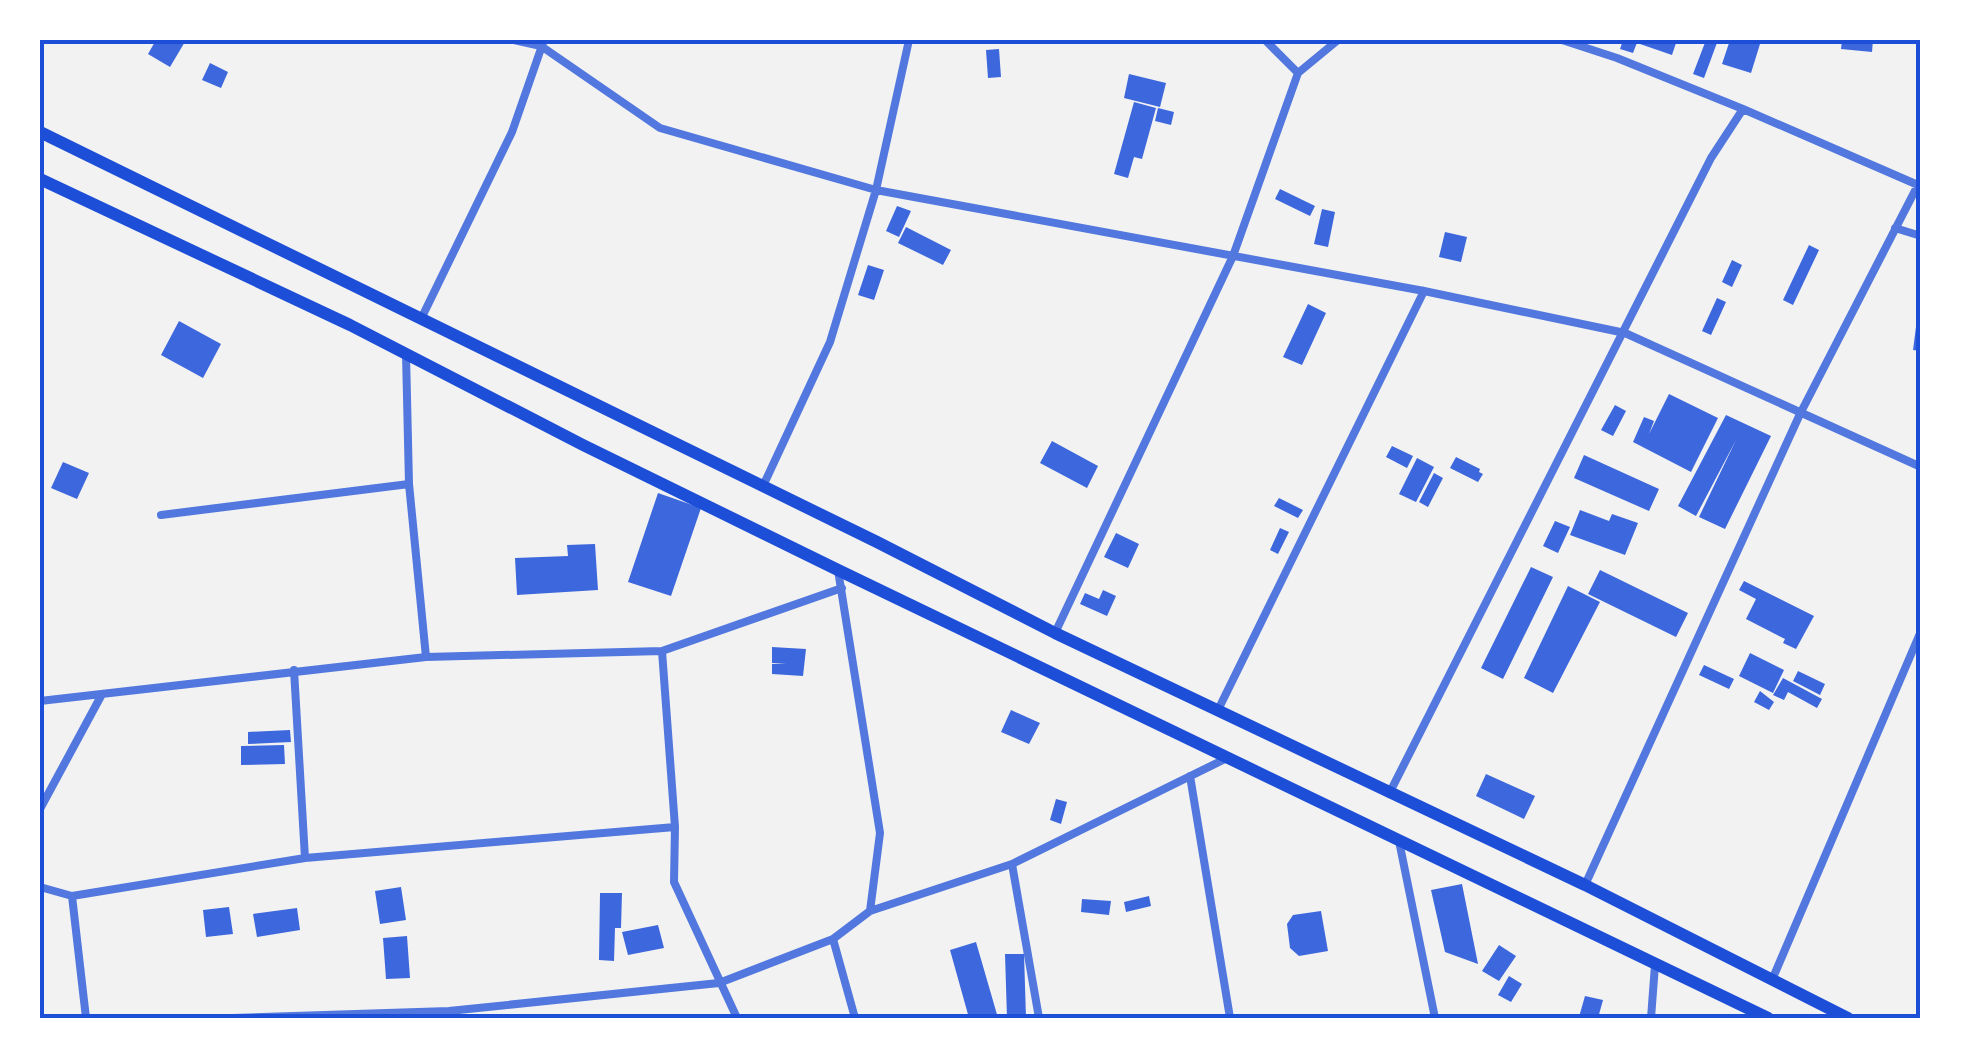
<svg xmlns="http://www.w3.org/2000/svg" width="1961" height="1058" font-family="'PT Sans Narrow',sans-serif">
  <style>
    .building { fill: #3d67dc }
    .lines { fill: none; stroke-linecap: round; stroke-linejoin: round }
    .minor { stroke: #5277de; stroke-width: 8 }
    .trunk { stroke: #1d4ed8; stroke-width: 12 }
    .neatline { fill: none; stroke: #1d4ed8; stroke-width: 4 }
  </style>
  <rect width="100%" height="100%" fill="#f2f2f2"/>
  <path class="building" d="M156,40l7,4 3,-4h20l-16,27 -22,-13z
    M1623,40h15l-5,13 -13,-4z
    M1641,40h36l-5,15 -32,-11z
    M1706,40h12l-14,38 -11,-4z
    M1730,40l30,4 -9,29 -29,-9z
    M1842,40h31l-1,12 -31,-3z
    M999,49l2,28 -13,1 -2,-28z
    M210,63l18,9 -7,16 -19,-8z
    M1129,74l37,9 -6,24 -36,-9z
    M1134,102l22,6 -14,51 -8,-2 -6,21 -14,-4z
    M1158,108l16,4 -3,13 -16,-4z
    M1280,189l35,17 -5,10 -35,-17z
    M897,206l14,5 -12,26 -13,-6z
    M1322,209l13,3 -7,35 -14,-3z
    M906,227l45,23 -8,15 -45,-22z
    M1445,232l22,5 -6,25 -22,-5z
    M1809,245l10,5 -26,55 -10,-5z
    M1732,260l10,5 -10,22 -10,-5z
    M868,265l16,5 -10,30 -16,-5z
    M1717,298l9,4 -15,33 -9,-4z
    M1308,304l18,9 -24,52 -19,-8z
    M1917,319h4v32l-8,-1z
    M179,321l42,23 -18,34 -42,-23z
    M1669,394l49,24 -27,54 -58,-30 11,-25 10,4 -5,13z
    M1615,405l11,6 -13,25 -12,-6z
    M1726,415l45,21 -46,93 -26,-12 37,-77 -40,76 -18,-10z
    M1052,441l46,25 -11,22 -47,-25z
    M1392,446l21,10 -6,12 -21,-11z
    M1584,455l75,34 -10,22 -75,-33z
    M1456,457l24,12 -1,3 4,2 -5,8 -28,-14z
    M1417,458l17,9 -18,35 -17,-8z
    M63,462l26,11 -12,26 -26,-11z
    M1434,473l9,5 -15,29 -9,-5z
    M658,493l43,15 -30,88 -43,-14z
    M1279,498l24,12 -5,8 -24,-12z
    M1580,510l29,11 3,-7 26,9 -13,32 -55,-20z
    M1555,521l15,6 -12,26 -15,-7z
    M1280,528l9,4 -11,22 -8,-4z
    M1116,533l23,11 -11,24 -24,-11z
    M595,544l3,46 -81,5 -2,-37 53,-2 -1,-11z
    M1531,567l22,10 -50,102 -22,-11z
    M1600,570l88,43 -12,24 -88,-43z
    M1744,581l70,35 -18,33 -13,-6 2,-4 -39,-20 10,-20 -17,-9z
    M1568,586l32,16 -47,91 -29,-15z
    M1103,590l13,6 -9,20 -27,-12 5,-11 14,6z
    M772,647l34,2 -3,27 -31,-2v-10h14l-14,-1z
    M1750,653l34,17 -11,23 -34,-17z
    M1704,665l30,14 -5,10 -30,-14z
    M1798,671l27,13 -5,11 -27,-14z
    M1783,678l39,21 -5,9 -29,-16 -4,8 -11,-5z
    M1760,691l14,11 -5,8 -15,-8z
    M1011,710l29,13 -11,21 -28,-12z
    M290,730l1,12 -43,2v-12z
    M284,745l1,19 -44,1v-19z
    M1486,774l49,22 -11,23 -48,-23z
    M1056,799l11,3 -6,22 -11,-4z
    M1462,884l16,80 -33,-12 -14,-62z
    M401,887l5,33 -26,4 -5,-33z
    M600,893h22l-1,35h-6l-1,33 -15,-1z
    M1149,896l2,10 -25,6 -2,-10z
    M1082,899l29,2 -2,14 -28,-3z
    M229,907l4,27 -27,3 -3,-27z
    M297,908l3,22 -43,7 -4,-23z
    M1321,911l7,40 -29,5 -9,-8 -3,-24 6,-9z
    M658,925l6,23 -36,7 -6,-23z
    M407,936l3,42 -24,1 -3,-41z
    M976,942l22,76h-29l-19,-68z
    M1499,945l17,11 -17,25 -17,-10z
    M1005,954h19l2,64h-19z
    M1509,976l13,8 -11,18 -13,-7z
    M1585,996l18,4 -5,18 -19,-1z"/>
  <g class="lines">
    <path class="minor" d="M514,40l27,6 119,82 216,62 548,101 201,42 296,134
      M1562,40l55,18 126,51
      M1298,73l40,-33
      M1895,228l26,8
      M421,319l91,-187 32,-92
      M406,354l3,130 17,173
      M763,486l67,-144 46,-152 33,-150
      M161,515l248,-31
      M838,570l42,263 -10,78
      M1055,633l178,-377 65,-183 -33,-33
      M662,651l13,176 -1,55 63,136
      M294,670l11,188
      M40,701l386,-44 236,-6 180,-63
      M1218,710l206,-419
      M1190,776l40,242
      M1389,794l322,-636 32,-49 175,76
      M40,809l61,-113
      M1399,841l36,177
      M1012,864l27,154
      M1585,885l215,-471 121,-235
      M40,887l32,9 233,-38 370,-31
      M72,896l14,122
      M833,939l22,79
      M1772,980l149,-349
      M233,1018l216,-7 270,-28 114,-44 37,-28 142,-47 215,-106
      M1651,1018l4,-53"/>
    <path class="trunk" d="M40,132l837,410 178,91 530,252 263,133
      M40,179l310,146 233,120 255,125 930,448"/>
  </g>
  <rect width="1961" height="1058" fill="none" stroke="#ffffff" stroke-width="85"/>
  <rect x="42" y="42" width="1876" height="974" class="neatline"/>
</svg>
